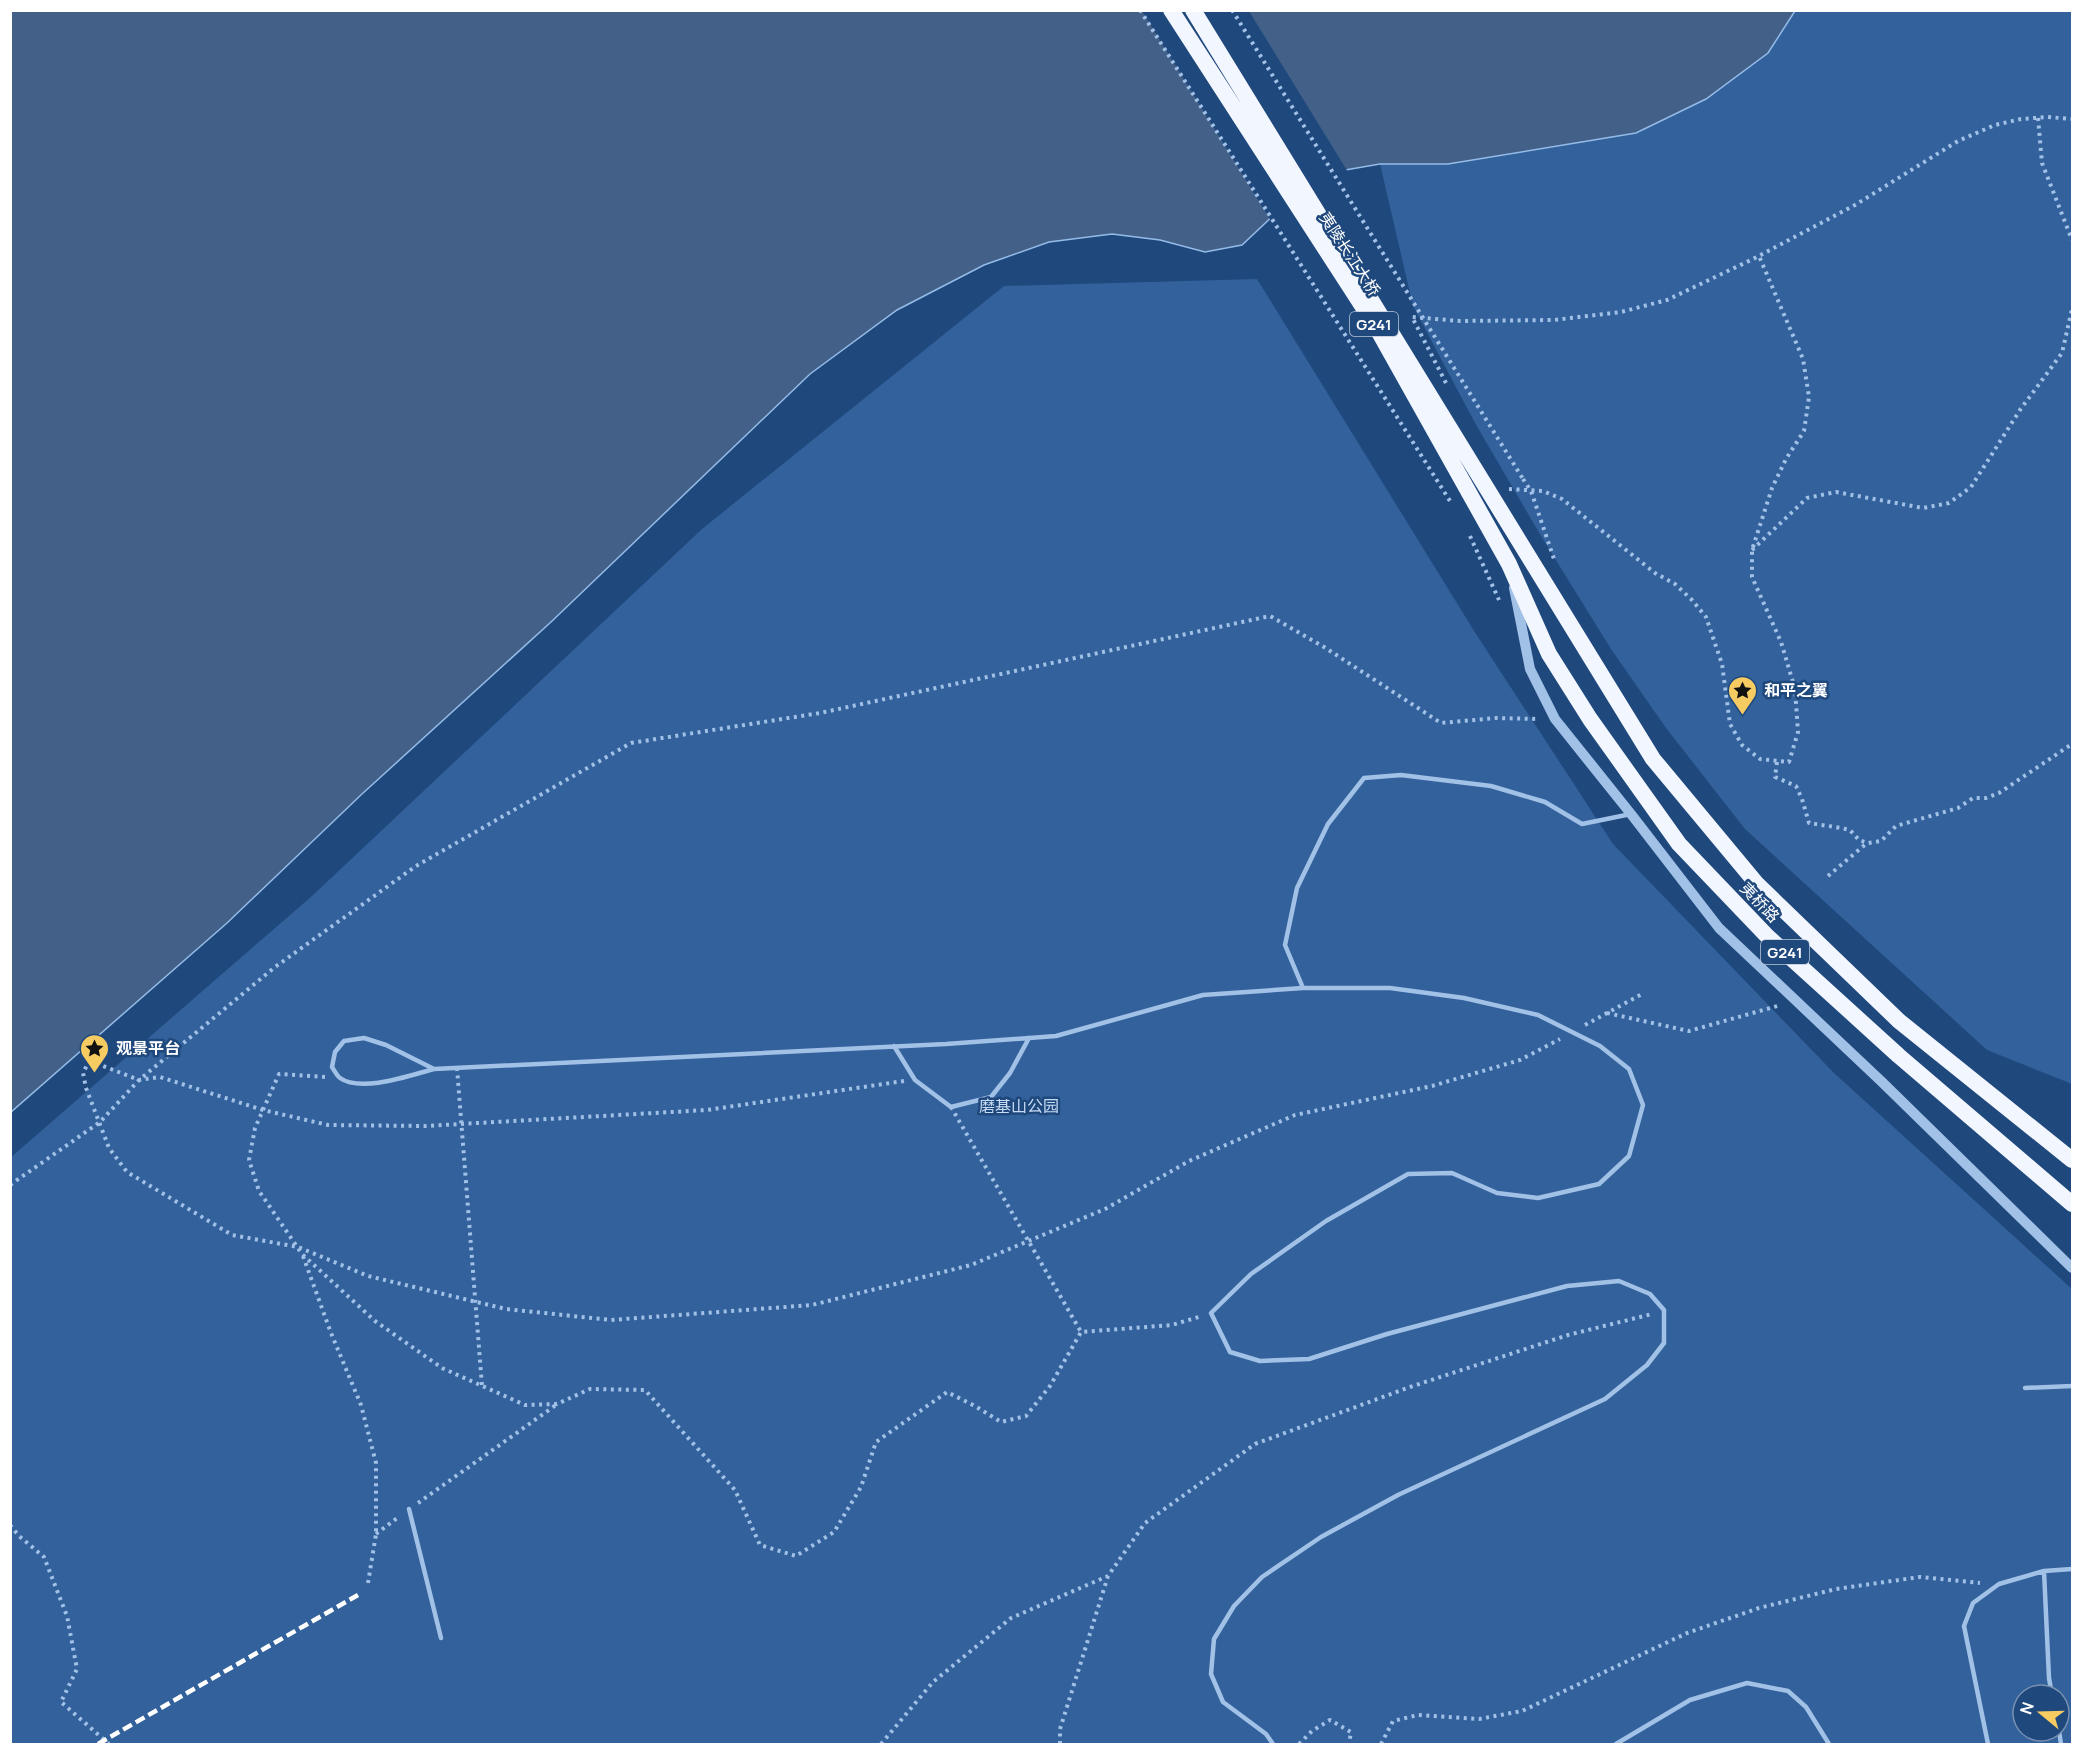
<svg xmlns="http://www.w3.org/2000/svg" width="2083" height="1755" font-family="Manrope,'Noto Sans SC',sans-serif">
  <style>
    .green { fill: #32619b; fill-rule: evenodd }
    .water { fill: #436188; stroke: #95bce8; stroke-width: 1.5 }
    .pier { fill: #1f487d }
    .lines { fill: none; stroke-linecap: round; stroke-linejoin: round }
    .path { stroke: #a2c1e7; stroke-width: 4; stroke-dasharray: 3 4.5; stroke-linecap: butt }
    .service { stroke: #a2c1e7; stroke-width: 4.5 }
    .tertiary { stroke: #a2c1e7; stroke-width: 10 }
    .trunk { stroke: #f2f6fe; stroke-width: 16 }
    .rail { stroke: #fff; stroke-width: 4.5; stroke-dasharray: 10 4.5; stroke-linecap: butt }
    .path-bridge { stroke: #a2c1e7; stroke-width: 4; stroke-dasharray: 3 4.5; stroke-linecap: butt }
    .labels { text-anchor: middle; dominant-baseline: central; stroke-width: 5; stroke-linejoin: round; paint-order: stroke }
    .shield { fill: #1f487d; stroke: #bcc8d8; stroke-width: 1.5 }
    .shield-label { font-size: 15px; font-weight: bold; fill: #fff }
    .street-label { font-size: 16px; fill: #fff; stroke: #1f487d }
    .poi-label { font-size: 16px; font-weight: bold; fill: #fff; stroke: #1f487d; text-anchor: start }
    .park-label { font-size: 16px; fill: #c6dbf5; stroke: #1f487d }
  </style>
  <rect width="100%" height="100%" fill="#1f487d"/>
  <path class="green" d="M1795,11h277v1073l-85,-34 -242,-221 -79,-101 -55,-79 -70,-113 -66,-113 -62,-117 -33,-142h68l188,-31 132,-80z
    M1257,279l219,355 137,210 221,229 238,216v455h-2061l-1,-586 302,-262 390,-367 302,-243zM2023,1695h36v36h-36z"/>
  <path class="water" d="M11,11h1784l-27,42 -62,46 -70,34 -188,31h-68l-52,9 -51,39 -35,33 -37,7 -45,-12 -48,-6 -63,8 -65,23 -87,45 -87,64 -259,248 -189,172 -135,129 -216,189z"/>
  <path class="pier" d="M1142,11h107l99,161 -19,4 -58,45z"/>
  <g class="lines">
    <path class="path" d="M1140,10l310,491
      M2038,118l4,45 30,77
      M1446,383l-34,-66 48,4 94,-1 67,-8 46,-12 86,-41 102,-54 103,-64 37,-16 26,-6 27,-2 24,2
      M1523,479l8,12 24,71
      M1509,489l34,2 19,8 93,74 20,11 17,16 14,17 16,47 8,60 12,21 18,14 29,3 9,-30 -3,-43 -14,-47 -29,-65v-27l20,-62 14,-29 18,-28 5,-34 -6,-38 -44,-103
      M1470,536l29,64
      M1752,550l55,-52 29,-6 87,16 26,-5 22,-16 49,-77 42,-57 10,-44
      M1777,762l-2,15 21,9 6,13 7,24 32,5 9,2 9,10 9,3 13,-2 15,-15 62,-18 15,-10h13l13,-5 73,-49
      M1828,876l39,-33
      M1607,1013l82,18 92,-26
      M1585,1025l57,-31
      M325,1077l-46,-3 -24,54 -6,32 10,31 43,63 73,67 67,47 83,37 32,-1 33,-15 55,1 90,100 25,55 36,11 38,-24 27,-45 15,-45 71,-50 28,14 26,16 25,-6 24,-30 31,-54 91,-7 30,-9
      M904,1081l-197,29 -282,16 -97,-1 -65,-15 -103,-33 -21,3 -46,-18 -6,3 -4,8 3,15 23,60 18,24 105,63 66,12 70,29 138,33 105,11 201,-15 159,-40 134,-56 84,-48 106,-46 137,-29 88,-26 40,-21
      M10,1185l90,-63 39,-42 136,-113 141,-101 215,-123 189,-30 450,-97 54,31 117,76 55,-5 42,1
      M303,1256l28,77 30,72 15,58v71l-8,49
      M418,1503l138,-98
      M10,1525l9,11 25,21 23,59 10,53 -16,33 48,42
      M376,1534l24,-18
      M881,1744l52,-62 78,-64 97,-42 37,-53 110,-79 155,-57 158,-52 84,-21
      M1060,1744v-15l48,-153
      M1299,1744l13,-13 18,-11 21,12 -2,12
      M1381,1744l12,-23 25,-6 61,4 43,-8 165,-78 72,-25 77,-19 84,-12 60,6"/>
    <path class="service" d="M1303,988l-18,-43 12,-57 31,-64 36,-46 37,-3 90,11 54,16 37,22 49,-10
      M894,1046l21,34 36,27 40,-10 19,-24 19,-35
      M434,1069l-48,-24 -22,-7 -20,3 -9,11 -3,15c2,3 5,9 8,11 21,15 71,-3 94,-9l512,-25 110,-8 147,-41 100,-7h87l74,10 74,17 62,31 29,23 14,36 -14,51 -30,28 -61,14 -41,-5 -45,-20 -44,1 -82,47 -75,53 -40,39 19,39 30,9 49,-2 78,-25 180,-48 52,-5 31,13 14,16v33l-17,22 -42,34 -207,96 -77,42 -59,40 -28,29 -20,33 -3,35 12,28 43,32 7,10
      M2025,1388l47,-2
      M409,1509l32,129
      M2044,1571l5,107 3,17
      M2059,1731l2,13
      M1616,1744l74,-44 57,-17 41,8 18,16 23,37
      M1988,1744l-24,-118 9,-23 26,-19 45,-13 28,-2"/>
    <path class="tertiary" d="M1514,588l16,81 25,50 80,100
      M1631,814l88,114 163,154 190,186"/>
    <path class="trunk" d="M1171,10l208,322 130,232 40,90 41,65 89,125 89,93 131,119 173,148
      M1193,10l460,749 104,125 142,137 173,139"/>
    <path class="rail" d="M98,1744l260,-149"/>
    <path class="path-bridge" d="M1232,10l291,469
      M457,1068l25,318
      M951,1107l130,225"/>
  </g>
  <defs>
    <symbol id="sight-pin" viewBox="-11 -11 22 30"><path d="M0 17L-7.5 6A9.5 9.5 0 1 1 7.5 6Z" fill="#f5cb62" stroke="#1f487d"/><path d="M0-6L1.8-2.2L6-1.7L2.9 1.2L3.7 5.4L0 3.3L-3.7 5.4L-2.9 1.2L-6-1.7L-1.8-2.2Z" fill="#111"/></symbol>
  </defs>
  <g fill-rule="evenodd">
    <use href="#sight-pin" x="1726" y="674" width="33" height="45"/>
    <use href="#sight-pin" x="78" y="1032" width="33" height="45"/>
  </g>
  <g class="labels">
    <g class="shield">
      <rect x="1350" y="312" width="48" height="24" rx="4.5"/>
      <rect x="1761" y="940" width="48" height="24" rx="4.5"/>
    </g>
    <g class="shield-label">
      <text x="1374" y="324">G241</text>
      <text x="1785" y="952">G241</text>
    </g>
    <g class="street-label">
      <text transform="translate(1350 254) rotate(57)">夷陵长江大桥</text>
      <text transform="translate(1760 902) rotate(46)">夷桥路</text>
    </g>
    <g class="poi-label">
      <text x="1764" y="690">和平之翼</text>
      <text x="116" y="1048">观景平台</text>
    </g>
    <g class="park-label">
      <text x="1019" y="1106">磨基山公园</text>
    </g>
  </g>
  <rect width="2083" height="1755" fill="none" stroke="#ffffff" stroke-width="24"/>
  <g transform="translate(2041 1713) rotate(289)"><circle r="28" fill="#1f487d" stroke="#7991b1" stroke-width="1.5"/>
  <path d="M0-4.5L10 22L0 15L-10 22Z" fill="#f5cb62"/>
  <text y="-9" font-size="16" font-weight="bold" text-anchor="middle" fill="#ffffff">N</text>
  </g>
</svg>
